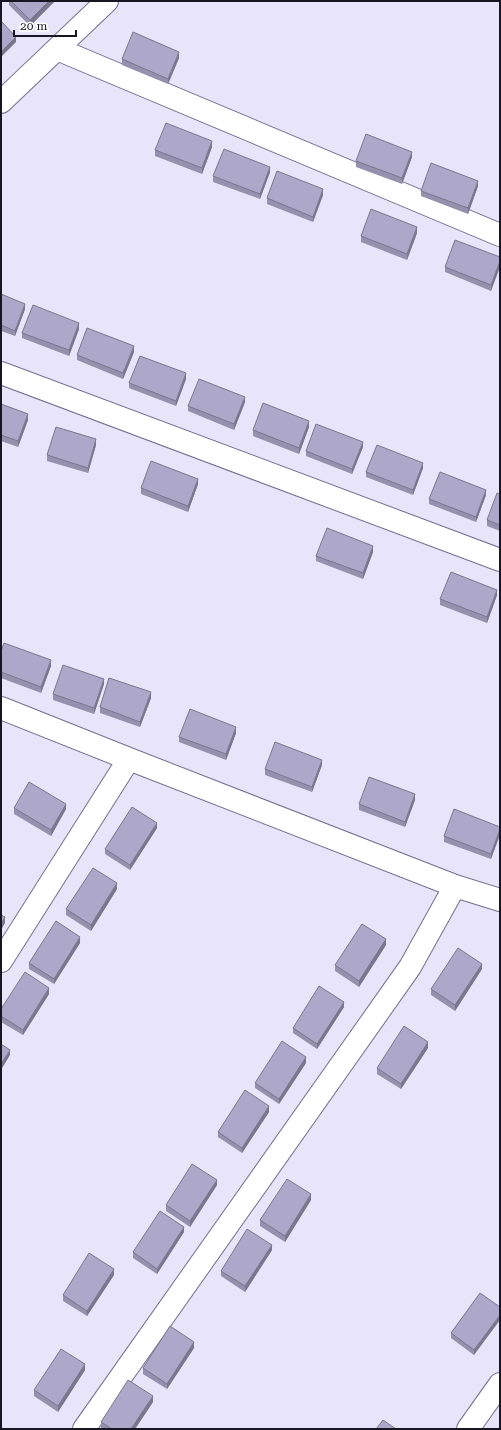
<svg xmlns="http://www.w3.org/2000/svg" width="501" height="1430" font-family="'Roboto Serif',serif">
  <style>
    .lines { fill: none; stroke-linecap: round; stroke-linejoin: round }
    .minor-casing { stroke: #746f8e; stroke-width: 24 }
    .minor { stroke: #fff; stroke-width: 22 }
    .wall { fill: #9590ad }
    .shaded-wall { fill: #79768d }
    .building { fill: #ada8c9; stroke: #79768d }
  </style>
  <rect width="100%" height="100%" fill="#e8e5fa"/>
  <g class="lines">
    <defs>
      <path id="minor" d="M57,49l443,186
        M1,102l106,-101
        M1,373l499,187
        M1,708l128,51 326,127 45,14
        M1,961l128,-202
        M84,1429l326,-462 45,-81
        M468,1429l32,-45"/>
    </defs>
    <use href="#minor" class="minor-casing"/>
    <use href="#minor" class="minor"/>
  </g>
  <path class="wall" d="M9,1h46l-25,25 -21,-21z
    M179,58l-11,26 -46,-19v-6z
    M212,147l-10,27 -47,-18v-6z
    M412,157l-10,27 -46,-17v-6z
    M270,172l-10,27 -47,-17v-6z
    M478,186l-10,28 -47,-18v-5z
    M323,195l-10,27 -46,-18v-6z
    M417,233l-10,27 -46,-18v-6z
    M500,257l-9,34 -46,-19v-5z
    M1,294l24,15 -10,27 -14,-5z
    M79,329l-10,27 -47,-18v-5z
    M134,352l-11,27 -46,-19v-5z
    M186,379l-10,27 -47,-18v-5z
    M245,402l-11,28 -46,-19v-5z
    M1,404l27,16 -10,27 -17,-6z
    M309,427l-10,27 -46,-18v-6z
    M96,445l-8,28 -41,-12v-6z
    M363,447l-11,27 -46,-18v-5z
    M423,468l-10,27 -47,-18v-5z
    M198,484l-10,28 -47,-18v-6z
    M500,494v37l-13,-5v-6z
    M486,495l-10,27 -47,-18v-5z
    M373,552l-10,27 -47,-18v-5z
    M497,595l-10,28 -47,-18v-6z
    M1,651l50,15 -10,27 -40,-15z
    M104,684l-10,30 -41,-14v-6z
    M151,698l-11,29 -40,-14v-6z
    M236,733l-10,27 -47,-18v-5z
    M322,765l-10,27 -47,-17v-6z
    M415,800l-10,27 -46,-17v-6z
    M14,808l52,1 -15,27 -37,-22z
    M500,827l-9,32 -47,-17v-6z
    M157,828l-27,42 -25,-16v-5z
    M117,889l-26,42 -25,-16v-6z
    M80,943l-26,41 -25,-15v-6z
    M386,945l-27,42 -24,-16v-6z
    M482,969l-27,42 -24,-16v-6z
    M49,994l-26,41 -22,-13v-13z
    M344,1007l-27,42 -24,-16v-5z
    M428,1048l-27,41 -24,-15v-6z
    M306,1063l-27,41 -24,-16v-5z
    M269,1112l-27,41 -24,-16v-5z
    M217,1185l-27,42 -24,-16v-6z
    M311,1200l-26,42 -25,-16v-6z
    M184,1232l-27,42 -24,-16v-6z
    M272,1250l-27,42 -24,-16v-5z
    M114,1275l-27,41 -24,-15v-6z
    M480,1293l-6,62 -23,-17v-5z
    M194,1348l-27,41 -24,-15v-6z
    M85,1370l-27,42 -24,-16v-6z
    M153,1402l-18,27h-32l-2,-1v-6z"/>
  <path class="shaded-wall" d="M49,1h6l-25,25v-6z
    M16,37v5l-15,15v-5z
    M179,52v6l-11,26v-5z
    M212,141v6l-10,27v-6z
    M412,152v5l-10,27v-6z
    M270,167v5l-10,27v-5z
    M478,181v5l-10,28v-6z
    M323,189v6l-10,27v-5z
    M417,227v6l-10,27v-6z
    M500,261v6l-9,24v-6z
    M25,304v5l-10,27v-5z
    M79,323v6l-10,27v-6z
    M134,346v6l-11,27v-6z
    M186,373v6l-10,27v-5z
    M245,397v5l-11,28v-6z
    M28,414v6l-10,27v-6z
    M309,421v6l-10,27v-6z
    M96,439v6l-8,28v-5z
    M363,442v5l-11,27v-5z
    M423,463v5l-10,27v-5z
    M198,479v5l-10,28v-6z
    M486,490v5l-10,27v-5z
    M373,546v6l-10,27v-6z
    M497,590v5l-10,28v-6z
    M51,660v6l-10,27v-6z
    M104,679v5l-10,30v-6z
    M151,692v6l-11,29v-5z
    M236,727v6l-10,27v-6z
    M322,760v5l-10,27v-5z
    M415,794v6l-10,27v-5z
    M66,804v5l-15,27v-6z
    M157,823v5l-27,42v-5z
    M500,829v6l-9,24v-5z
    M117,883v6l-26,42v-6z
    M5,917v6l-4,7v-6z
    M80,937v6l-26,41v-5z
    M386,939v6l-27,42v-6z
    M482,964v5l-27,42v-6z
    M49,988v6l-26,41v-5z
    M344,1002v5l-27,42v-5z
    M428,1042v6l-27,41v-5z
    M10,1050v5l-9,15v-6z
    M306,1057v6l-27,41v-5z
    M269,1106v6l-27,41v-5z
    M217,1180v5l-27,42v-6z
    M311,1194v6l-26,42v-6z
    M184,1227v5l-27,42v-5z
    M272,1245v5l-27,42v-6z
    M114,1269v6l-27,41v-5z
    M500,1315v5l-26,35v-5z
    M194,1342v6l-27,41v-5z
    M85,1364v6l-27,42v-6z
    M153,1396v6l-18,27h-4z"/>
  <path class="building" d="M11,1h38l-19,19z
    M1,21l15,16 -15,15z
    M133,32l46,20 -11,27 -46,-20z
    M166,123l46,18 -10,27 -47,-18z
    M366,134l46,18 -10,26 -46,-17z
    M224,149l46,18 -10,27 -47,-18z
    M431,163l47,18 -10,27 -47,-17z
    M277,171l46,18 -10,28 -46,-19z
    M371,209l46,18 -10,27 -46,-18z
    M455,240l45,17v4l-9,24 -46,-18z
    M1,294l24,10 -10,27 -14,-6z
    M33,305l46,18 -10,27 -47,-17z
    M87,328l47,18 -11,27 -46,-18z
    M140,356l46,17 -10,28 -47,-18z
    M199,379l46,18 -11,27 -46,-18z
    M263,403l46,18 -10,27 -46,-18z
    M1,404l27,10 -10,27 -17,-6z
    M316,424l47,18 -11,27 -46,-18z
    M56,427l40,12 -8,29 -41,-13z
    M377,445l46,18 -10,27 -47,-18z
    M151,461l47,18 -10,27 -47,-18z
    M440,472l46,18 -10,27 -47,-18z
    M497,493l3,1v31l-13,-5z
    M327,528l46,18 -10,27 -47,-17z
    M451,572l46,18 -10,27 -47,-18z
    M4,643l47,17 -10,27 -40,-15v-21z
    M63,665l41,14 -10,29 -41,-14z
    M109,678l42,14 -11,30 -40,-15z
    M190,709l46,18 -10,27 -47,-17z
    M275,742l47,18 -10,27 -47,-18z
    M369,777l46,17 -10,28 -46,-18z
    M29,782l37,22 -15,26 -37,-22z
    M132,807l25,16 -27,42 -25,-16z
    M454,809l46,18v2l-9,25 -47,-18z
    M93,868l24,15 -26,42 -25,-16z
    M1,915l4,2 -4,7z
    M56,921l24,16 -26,42 -25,-16z
    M362,924l24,15 -27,42 -24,-16z
    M458,948l24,16 -27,41 -24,-16z
    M25,972l24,16 -26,42 -22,-14v-7z
    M319,986l25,16 -27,42 -24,-16z
    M404,1026l24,16 -27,42 -24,-16z
    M282,1041l24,16 -27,42 -24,-16z
    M1,1044l9,6 -9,14z
    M245,1090l24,16 -27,42 -24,-16z
    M192,1164l25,16 -27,41 -24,-16z
    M287,1179l24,15 -26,42 -25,-16z
    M160,1211l24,16 -27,42 -24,-17z
    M247,1229l25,16 -27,41 -24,-15z
    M89,1253l25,16 -27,42 -24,-16z
    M480,1293l20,14v8l-26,35 -23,-17z
    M170,1326l24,16 -27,42 -24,-16z
    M61,1349l24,15 -27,42 -24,-16z
    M128,1380l25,16 -22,33h-19l-11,-7z
    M383,1420l13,9h-20z"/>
  <rect width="501" height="1430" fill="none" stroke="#181622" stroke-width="4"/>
  <path d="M14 30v6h62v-6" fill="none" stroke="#181622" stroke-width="2"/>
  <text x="20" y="30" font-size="12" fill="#181622" stroke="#ffffff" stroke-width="3" paint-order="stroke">20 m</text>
</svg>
